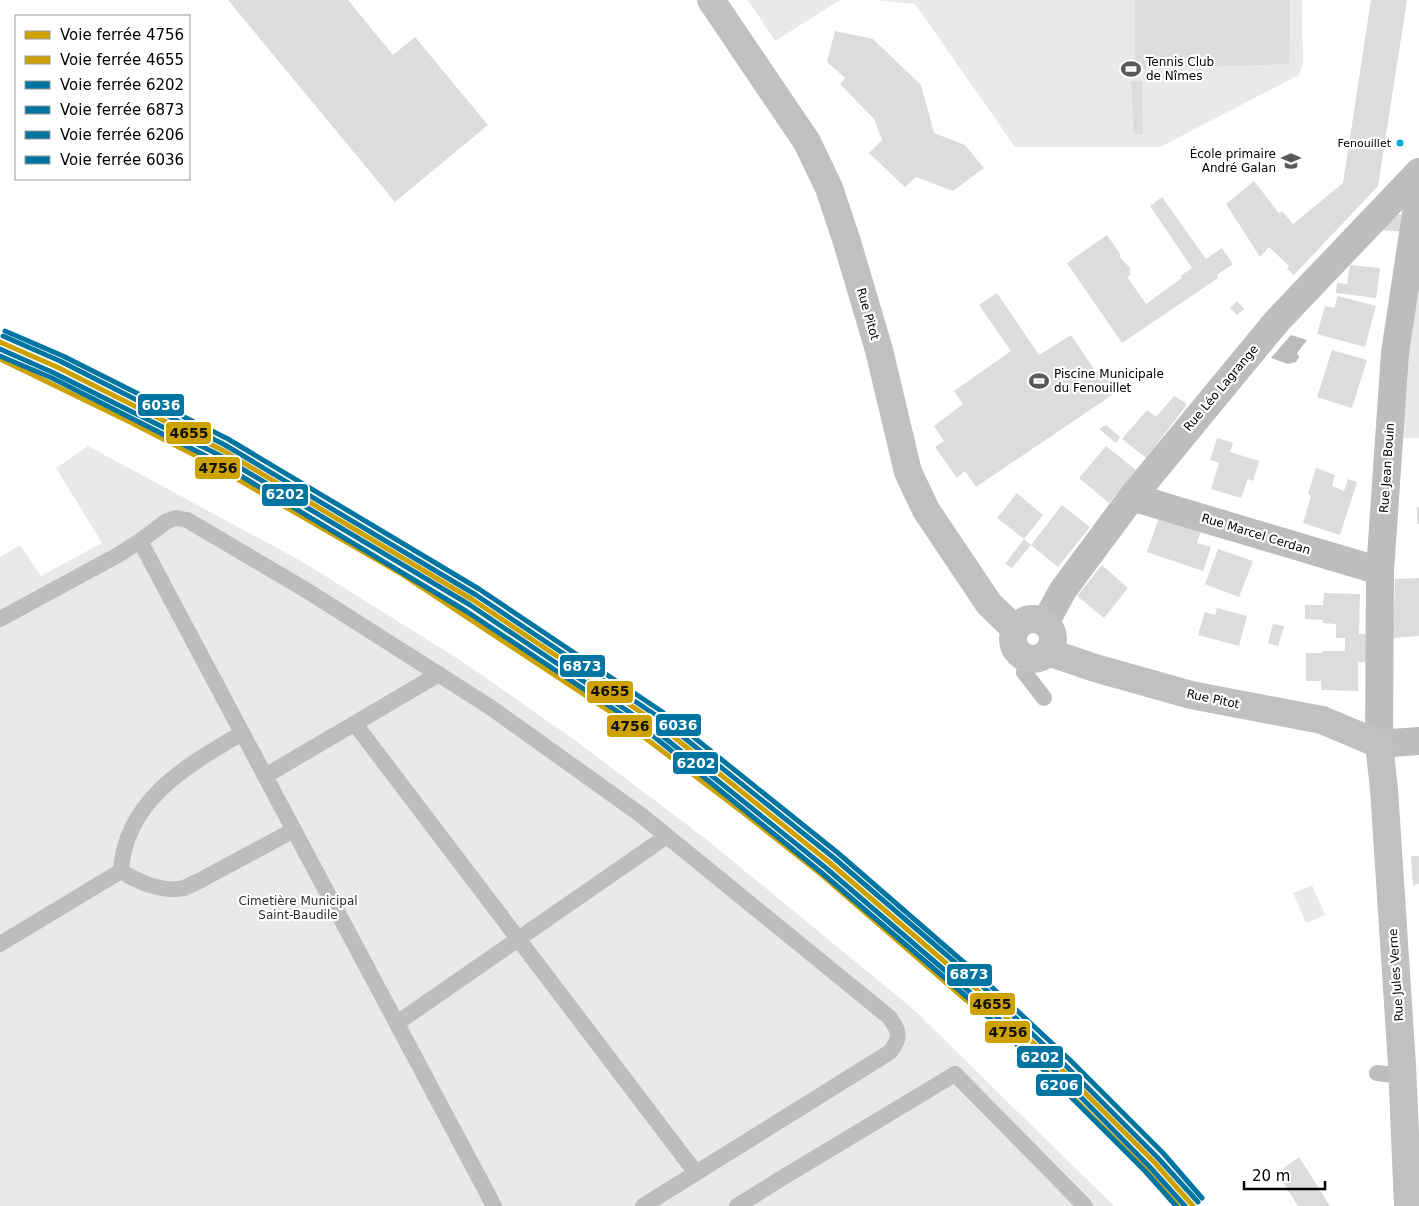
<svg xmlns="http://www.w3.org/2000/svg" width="1419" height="1206" font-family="'DejaVu Sans',sans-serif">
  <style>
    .green { fill: #e9e9e9 }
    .water { fill: #bbb }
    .building { fill: #dcdcdc }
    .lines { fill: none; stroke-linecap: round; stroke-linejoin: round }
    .lane { stroke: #bdbdbd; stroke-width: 16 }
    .street { stroke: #bdbdbd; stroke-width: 28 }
    .secondary { stroke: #c0c0c0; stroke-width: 28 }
    .rail-1-casing { stroke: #fff; stroke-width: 9 }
    .rail-2-casing { stroke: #fff; stroke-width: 9 }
    .rail-3-casing { stroke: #fff; stroke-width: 9 }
    .rail-4-casing { stroke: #fff; stroke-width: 9 }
    .rail-5-casing { stroke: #fff; stroke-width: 9 }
    .rail-6-casing { stroke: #fff; stroke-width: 9 }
    .rail-1 { stroke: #cda200; stroke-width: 5 }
    .rail-2 { stroke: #cda200; stroke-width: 5 }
    .rail-3 { stroke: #0075a1; stroke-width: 5 }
    .rail-4 { stroke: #0075a1; stroke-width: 5 }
    .rail-5 { stroke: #0075a1; stroke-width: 5 }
    .rail-6 { stroke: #0075a1; stroke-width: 5 }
    .bus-dot { fill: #00a9ce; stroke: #fff; stroke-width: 2 }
    .labels { text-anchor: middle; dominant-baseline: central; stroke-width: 4.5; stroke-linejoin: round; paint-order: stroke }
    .bus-label { font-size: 11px; fill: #000; stroke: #fff; text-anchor: end }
    .poi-label { font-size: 12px; fill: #000; stroke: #fff; text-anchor: start }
    .street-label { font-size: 12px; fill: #000; stroke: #fff }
    .park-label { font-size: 12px; fill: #2e2e2e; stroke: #fff }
    .line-badge { stroke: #fff; stroke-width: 2 }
    .badge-label { font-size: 14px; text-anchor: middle; font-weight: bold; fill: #fff }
    .pale-badge-label { font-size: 14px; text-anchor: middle; font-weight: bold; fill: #111 }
  </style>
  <rect width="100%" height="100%" fill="#fff"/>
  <path class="green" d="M748,0h92l-65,41z
    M874,0h428l1,64 -4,11 -139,72h-145l-100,-143z
    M1419,262v176h-18l-1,-56z
    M88,446l213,115 162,101 113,79 131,99 206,169 201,197h-1114v-649l20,-12 21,31 61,-33 -46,-75z
    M1312,885l13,30 -19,8 -13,-30z"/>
  <path class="water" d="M1291,335l16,5 -10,13 2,4 -3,5 -8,2 -17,-6z"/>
  <path class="building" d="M228,0h120l45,55 22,-18 73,88 -93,77z
    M1135,0h155l-1,64 -154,5z
    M1371,0h36l-29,186 -84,89 -7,-6 2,-3 -20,-19 -9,10 -34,-53 28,-23 25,32 3,-2 11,13 50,-41z
    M835,31l38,8 48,46 13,48 31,12 19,23 -31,23 -37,-14 -11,10 -36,-34 13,-13 -8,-21 -34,-35 5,-6 -18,-16z
    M1131,81h11l1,53h-9z
    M1162,197l44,62 16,-11 11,16 -16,11 1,3 -96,65 -55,-80 40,-28 14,20 -2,1 11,12v7l-3,2 19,27 36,-26 -2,-2 12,-8 -42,-62z
    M1395,214l12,2 -3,16 -23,-2z
    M1350,265l30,3 -4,30 -40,-5 1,-10 10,1z
    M997,293l42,62 32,-20 25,37 6,-4 16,23 -142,96 -11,-16 -8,7 -22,-31 9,-6 -10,-15 29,-22 -9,-13 57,-40 -32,-46z
    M1338,296l38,10 -11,41 -48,-13 8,-28 9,2z
    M1237,301l7,8 -7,6 -7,-7z
    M1332,350l35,10 -15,48 -35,-11z
    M1174,396l12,7v3l-40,52 -24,-19 25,-29 9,7z
    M1106,425l14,12 -4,6 -17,-14z
    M1217,438l16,5 -3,9 29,9 -6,20 -5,-2 -7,19 -30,-9 8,-26 -9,-3z
    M1106,446l30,24 -27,33 -30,-25z
    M1316,468l19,7 -3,11 12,5 4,-12 9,3 -17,53 -37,-12 8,-27 -3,-2z
    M1017,493l26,22 -19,24 7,6 -19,23 -7,-4 19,-25 -27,-21z
    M1062,505l28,22 -32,40 -27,-22z
    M1417,507h2v17h-2z
    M1160,514l42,14 -5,15 14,4 -8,24 -56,-19z
    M1218,549l35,12 -14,36 -34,-13z
    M1102,565l26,23 -24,30 -27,-22z
    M1419,578v58l-26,2 2,-59z
    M1324,593l36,1 -1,40h13l-1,28h-13v29l-37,-1v-9h-15v-28h16v-2h23v-13h-9v-14l-13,-1v-3l-18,-1v-14h18z
    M1217,608l30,8 -8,30 -41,-11 7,-23 10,3z
    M1273,624l11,2 -6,20 -10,-3z
    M1411,856h8v28l-6,1z
    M1299,1157l31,49h-32l-21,-33z"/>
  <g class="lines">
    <path class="lane" d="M140,541l354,665
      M0,619l118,-64 22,-14 27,-20 9,-3 11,2 119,70 184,117 151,108 248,202c11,14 12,21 1,35l-247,154
      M1030,659l-6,13 20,26
      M355,724l341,449
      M265,776l174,-102
      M121,871c4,-71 67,-106 121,-138
      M0,944l121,-73c17,11 42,22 63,17 5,-2 10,-5 15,-7l95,-51
      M397,1023l270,-187
      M1377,1073l26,3
      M737,1206l50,-31 168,-101 130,132"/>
    <path class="street" d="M1419,194l-24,159 -15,218 -1,173 40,-3
      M1132,497l248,74
      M1045,623l18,-33 69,-93 145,-176 142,-149"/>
    <path class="secondary" d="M711,0l96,142 22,46 18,54 32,108 29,122 18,38 63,94 26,25
      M1013 639a20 20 0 1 1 40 0a20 20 0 1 1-40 0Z
      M1048,652l47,16 96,27 131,25 57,24 5,45 18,276 6,141"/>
    <defs>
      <path id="rail-1" d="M0,359l130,63 74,38 196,113 215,142 130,99 77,61 144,125 39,30 138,137 35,39"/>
      <path id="rail-2" d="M0,342l57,25 165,83 251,150 181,121 176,142 145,125 86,81 93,93 39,44"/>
      <path id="rail-3" d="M0,349l54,24 165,82 251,150 180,121 176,142 145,125 86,80 92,93 36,40"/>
      <path id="rail-4" d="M3,336l57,25 165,84 251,150 181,121 177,142 145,125 86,82 93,93 40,44"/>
      <path id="rail-5" d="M0,356l52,22 164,83 250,150 181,120 175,142 145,124 85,81 93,93 31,35"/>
      <path id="rail-6" d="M5,331l58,25 165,83 251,150 182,122 177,142 145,126 87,81 93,93 39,45"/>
    </defs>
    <use href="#rail-1" class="rail-1-casing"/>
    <use href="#rail-2" class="rail-2-casing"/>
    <use href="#rail-3" class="rail-3-casing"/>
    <use href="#rail-4" class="rail-4-casing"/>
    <use href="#rail-5" class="rail-5-casing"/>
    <use href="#rail-6" class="rail-6-casing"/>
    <use href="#rail-1" class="rail-1"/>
    <use href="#rail-2" class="rail-2"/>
    <use href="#rail-3" class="rail-3"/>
    <use href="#rail-4" class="rail-4"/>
    <use href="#rail-5" class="rail-5"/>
    <use href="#rail-6" class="rail-6"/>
  </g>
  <defs>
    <symbol id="stadium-bare" viewBox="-9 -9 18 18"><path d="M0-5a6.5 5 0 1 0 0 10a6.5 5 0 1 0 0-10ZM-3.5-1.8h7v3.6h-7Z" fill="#595959" stroke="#fff" stroke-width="2.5" paint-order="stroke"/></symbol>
    <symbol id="school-bare" viewBox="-9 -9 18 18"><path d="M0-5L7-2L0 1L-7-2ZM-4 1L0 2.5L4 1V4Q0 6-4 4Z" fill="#595959" stroke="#fff" stroke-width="2.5" paint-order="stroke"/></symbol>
  </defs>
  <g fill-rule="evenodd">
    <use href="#stadium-bare" x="1117" y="55" width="28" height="28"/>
    <use href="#school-bare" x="1277" y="147" width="28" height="28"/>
    <use href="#stadium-bare" x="1025" y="367" width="28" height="28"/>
  </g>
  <circle class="bus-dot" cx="1400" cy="143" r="4.5"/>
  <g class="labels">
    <g class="bus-label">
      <text x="1391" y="143">Fenouillet</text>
    </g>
    <g class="poi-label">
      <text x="1146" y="62">Tennis Club<tspan x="1146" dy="14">de Nîmes</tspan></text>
      <text x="1276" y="154" text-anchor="end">École primaire<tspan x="1276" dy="14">André Galan</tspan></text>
      <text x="1054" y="374">Piscine Municipale<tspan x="1054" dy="14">du Fenouillet</tspan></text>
    </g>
    <g class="street-label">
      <text transform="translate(868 314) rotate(74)">Rue Pitot</text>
      <text transform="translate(1221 388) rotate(-50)">Rue Léo Lagrange</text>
      <text transform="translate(1387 468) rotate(-86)">Rue Jean Bouin</text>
      <text transform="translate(1256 534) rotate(17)">Rue Marcel Cerdan</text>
      <text transform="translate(1213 699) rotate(12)">Rue Pitot</text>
      <text transform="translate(1396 975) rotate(-94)">Rue Jules Verne</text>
    </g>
    <g class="park-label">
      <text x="298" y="901">Cimetière Municipal<tspan x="298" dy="14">Saint-Baudile</tspan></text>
    </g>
  </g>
  <g class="line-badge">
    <rect x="137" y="393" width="48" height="24" rx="5" fill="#0075a1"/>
    <rect x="165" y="421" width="47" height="24" rx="5" fill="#cda200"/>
    <rect x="194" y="456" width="47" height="24" rx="5" fill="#cda200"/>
    <rect x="261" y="483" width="48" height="24" rx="5" fill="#0075a1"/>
    <rect x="559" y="654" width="47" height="24" rx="5" fill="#0075a1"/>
    <rect x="586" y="680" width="48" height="24" rx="5" fill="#cda200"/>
    <rect x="655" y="713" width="47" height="24" rx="5" fill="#0075a1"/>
    <rect x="606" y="714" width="47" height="24" rx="5" fill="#cda200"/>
    <rect x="672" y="751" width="47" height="24" rx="5" fill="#0075a1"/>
    <rect x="946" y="963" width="47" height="24" rx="5" fill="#0075a1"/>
    <rect x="969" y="992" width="47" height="24" rx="5" fill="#cda200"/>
    <rect x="984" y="1020" width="47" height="24" rx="5" fill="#cda200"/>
    <rect x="1016" y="1045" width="48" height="24" rx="5" fill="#0075a1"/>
    <rect x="1035" y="1073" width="48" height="24" rx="5" fill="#0075a1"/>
  </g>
  <g class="badge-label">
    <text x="161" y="410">6036</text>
    <text x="285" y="499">6202</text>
    <text x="582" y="671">6873</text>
    <text x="678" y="730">6036</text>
    <text x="696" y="768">6202</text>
    <text x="969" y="979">6873</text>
    <text x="1040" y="1062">6202</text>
    <text x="1059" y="1090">6206</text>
  </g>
  <g class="pale-badge-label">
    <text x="189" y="438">4655</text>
    <text x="218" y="473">4756</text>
    <text x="610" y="696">4655</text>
    <text x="630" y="731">4756</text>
    <text x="992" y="1009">4655</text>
    <text x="1008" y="1037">4756</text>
  </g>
  <rect x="15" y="15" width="175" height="165" fill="#ffffff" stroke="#999999"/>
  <rect x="25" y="31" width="25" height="8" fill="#cda200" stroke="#999999"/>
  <text x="60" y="40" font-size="15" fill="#000000">Voie ferrée 4756</text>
  <rect x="25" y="56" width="25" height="8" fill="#cda200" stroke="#999999"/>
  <text x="60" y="65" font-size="15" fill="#000000">Voie ferrée 4655</text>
  <rect x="25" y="81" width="25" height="8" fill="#0075a1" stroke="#999999"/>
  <text x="60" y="90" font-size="15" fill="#000000">Voie ferrée 6202</text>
  <rect x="25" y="106" width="25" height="8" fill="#0075a1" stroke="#999999"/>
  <text x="60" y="115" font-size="15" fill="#000000">Voie ferrée 6873</text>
  <rect x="25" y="131" width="25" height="8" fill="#0075a1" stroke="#999999"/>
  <text x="60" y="140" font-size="15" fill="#000000">Voie ferrée 6206</text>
  <rect x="25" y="156" width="25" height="8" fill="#0075a1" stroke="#999999"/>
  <text x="60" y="165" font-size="15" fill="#000000">Voie ferrée 6036</text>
  <path d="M1244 1181v8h81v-8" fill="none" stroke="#000000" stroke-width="2.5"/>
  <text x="1252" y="1181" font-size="15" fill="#000000" stroke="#ffffff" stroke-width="4" paint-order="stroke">20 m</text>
</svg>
